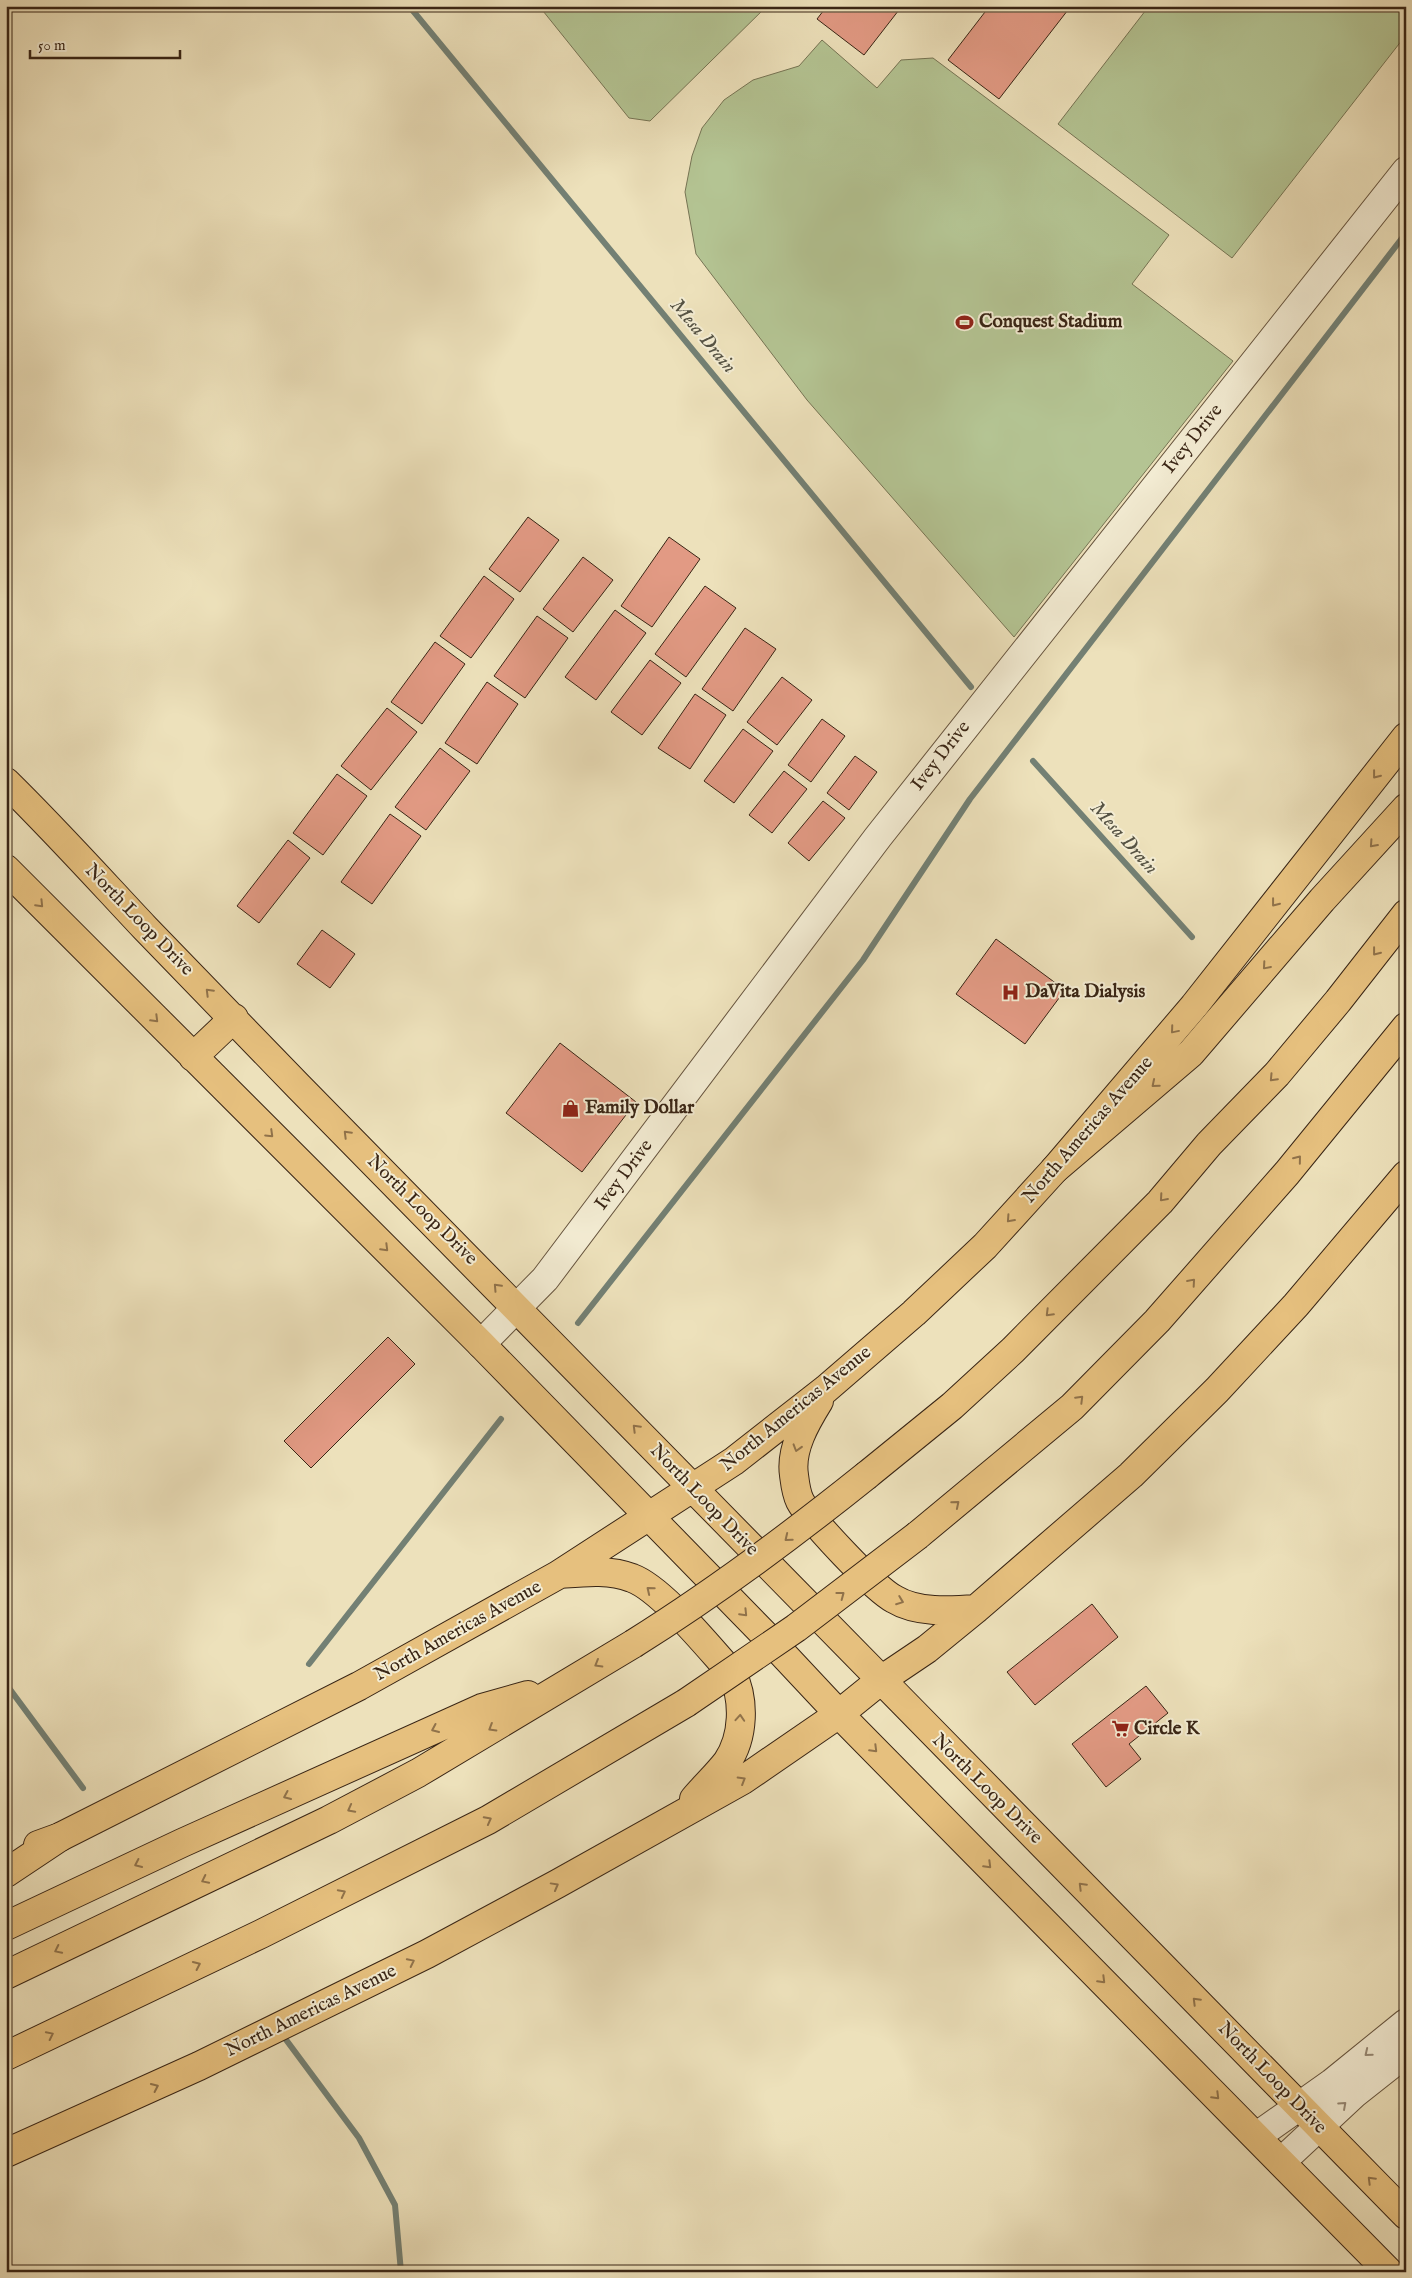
<svg xmlns="http://www.w3.org/2000/svg" width="1412" height="2278" font-family="'IM FELL English',serif">
  <style>
    .green { fill: #b4c493; stroke: #767454 }
    .lines { fill: none; stroke-linecap: round; stroke-linejoin: round }
    .stream { stroke: #738074; stroke-width: 6 }
    .building { fill: #e29a84; stroke: #392515 }
    .minor-casing { stroke: #66543e; stroke-width: 30 }
    .major-casing { stroke: #392515; stroke-width: 30 }
    .highway-casing { stroke: #392515; stroke-width: 30 }
    .minor { stroke: #f3ecd3; stroke-width: 28 }
    .major { stroke: #e6c07e; stroke-width: 28 }
    .highway { stroke: #e6c07e; stroke-width: 28 }
    .highway-bridge-casing { stroke: #392515; stroke-width: 30; stroke-linecap: butt }
    .highway-bridge { stroke: #e6c07e; stroke-width: 28 }
    .oneway { stroke: #90724a }
    .oneway2 { stroke: #968874 }
    .labels { text-anchor: middle; dominant-baseline: central; stroke-width: 4; stroke-linejoin: round; paint-order: stroke }
    .poi-label { font-size: 19px; font-weight: bold; fill: #392515; stroke: #f3ecd3; text-anchor: start }
    .street-label { font-size: 19px; fill: #392515; stroke: #f3ecd3 }
    .water-label { font-size: 20px; font-style: italic; fill: #565344; stroke: #f3ecd3 }
  </style>
  <rect width="100%" height="100%" fill="#ede1bb"/>
  <filter id="stains"><feTurbulence type="fractalNoise" baseFrequency=".004" numOctaves="4"/><feColorMatrix values="0 0 0 0 .2 0 0 0 0 .09 0 0 0 0 .02 0 0 0 .5 -.17"/></filter>
  <radialGradient id="worn" r=".72"><stop offset=".6" stop-color="#630" stop-opacity="0"/><stop offset="1" stop-color="#630" stop-opacity=".3"/></radialGradient>
  <path class="green" d="M539,6h228l-117,115 -21,-3z
    M1149,6h257v29l-174,223 -174,-134z
    M822,40l55,48 24,-28 32,-2 236,177 -37,49 101,77 -219,276 -207,-237 -111,-146 -11,-62 7,-36 10,-28 22,-28 29,-20 46,-14z"/>
  <g class="lines">
    <path class="stream" d="M409,6l562,681
      M1033,761l159,176
      M578,1323l285,-363 107,-161 436,-566
      M309,1664l192,-245
      M6,1684l77,104
      M284,2037l75,101 36,67 6,67"/>
  </g>
  <path class="building" d="M827,6h75l-38,49 -47,-36z
    M978,6h93l-72,93 -51,-39 37,-48z
    M528,517l31,23 -39,52 -31,-23z
    M669,537l31,22 -48,68 -31,-21z
    M583,557l30,23 -40,52 -30,-23z
    M484,576l30,23 -43,59 -31,-22z
    M705,586l31,22 -50,69 -31,-23z
    M615,610l31,23 -50,67 -31,-23z
    M537,616l31,22 -43,60 -31,-22z
    M745,628l31,21 -43,62 -31,-22z
    M435,642l30,22 -43,60 -31,-22z
    M650,660l31,23 -39,52 -31,-23z
    M782,677l30,23 -35,45 -30,-23z
    M487,682l31,22 -41,60 -32,-21z
    M695,694l31,21 -36,54 -32,-21z
    M387,708l30,24 -46,58 -30,-24z
    M822,719l23,17 -34,46 -23,-17z
    M743,729l30,22 -39,52 -30,-22z
    M440,748l30,23 -44,59 -31,-23z
    M855,756l22,16 -28,38 -22,-17z
    M784,771l23,18 -35,44 -23,-18z
    M337,774l30,22 -44,59 -30,-22z
    M823,801l22,17 -36,43 -21,-18z
    M390,814l31,22 -49,68 -31,-22z
    M288,840l22,18 -51,65 -22,-17z
    M322,930l33,24 -25,34 -33,-24z
    M996,939l69,51 -40,54 -69,-50z
    M560,1043l76,59 -54,70 -76,-59z
    M388,1337l27,27 -104,104 -27,-27z
    M1092,1604l26,33 -83,68 -28,-33z
    M1146,1686l22,27 -39,31 12,15 -35,28 -34,-43z"/>
  <g class="lines">
    <defs>
      <path id="minor" d="M481,1344l64,-65 333,-442 528,-666
        M1257,2136l75,-53 74,-60
        M1281,2162l73,-68 52,-41"/>
      <path id="major" d="M6,782c48,47 93,97 139,146 51,53 102,106 154,159 371,374 737,753 1107,1128
        M6,869l475,475 283,290 75,80 550,558
        M193,1057l41,-39
        M819,1401c-13,21 -29,48 -25,74 1,8 2,18 6,26 10,19 75,88 94,98 23,14 56,12 82,10
        M560,1574c24,-2 50,-5 72,4 30,11 77,70 100,95 13,27 12,64 -5,89 -10,13 -23,25 -33,37
        M38,1845l22,-8 299,-151 199,-111 176,-114 92,-72 88,-76 71,-67 70,-77 139,-163 212,-269
        M6,2153l193,-87 228,-112 130,-70 186,-104 96,-66 42,-34 46,-31 49,-40 155,-134 86,-85 79,-85 110,-130"/>
      <path id="highway" d="M1055,1169l136,-116 131,-153 84,-92
        M867,1475l85,-69 61,-56 147,-148 49,-58 68,-70 61,-73 68,-87
        M918,1535l154,-128 85,-86 130,-148 119,-146
        M6,1873l54,-36
        M6,1926l176,-83 300,-135 46,-13
        M6,1975l323,-155 89,-47 215,-129
        M6,2056l255,-122 227,-114 198,-117"/>
    </defs>
    <use href="#minor" class="minor-casing"/>
    <use href="#major" class="major-casing"/>
    <use href="#highway" class="highway-casing"/>
    <use href="#minor" class="minor"/>
    <use href="#major" class="major"/>
    <use href="#highway" class="highway"/>
    <defs>
      <path id="highway-bridge" d="M633,1644c83,-52 158,-108 234,-169
        M686,1703l110,-75 122,-93"/>
    </defs>
    <use href="#highway-bridge" class="highway-bridge-casing"/>
    <use href="#highway-bridge" class="highway-bridge"/>
  </g>
  <defs><path id="oneway-chevron" d="M-2-3.5L2.5 0L-2 3.5" fill="none" stroke-width="1.6" stroke-linecap="round" stroke-linejoin="round" transform="scale(1.25)"/></defs>
  <g class="oneway">
    <use href="#oneway-chevron" transform="translate(1376 775) rotate(128)"/>
    <use href="#oneway-chevron" transform="translate(1373 844) rotate(132)"/>
    <use href="#oneway-chevron" transform="translate(1275 903) rotate(128)"/>
    <use href="#oneway-chevron" transform="translate(40 904) rotate(46)"/>
    <use href="#oneway-chevron" transform="translate(1376 952) rotate(128)"/>
    <use href="#oneway-chevron" transform="translate(1266 966) rotate(131)"/>
    <use href="#oneway-chevron" transform="translate(209 992) rotate(-135)"/>
    <use href="#oneway-chevron" transform="translate(155 1019) rotate(45)"/>
    <use href="#oneway-chevron" transform="translate(1174 1030) rotate(130)"/>
    <use href="#oneway-chevron" transform="translate(1273 1078) rotate(133)"/>
    <use href="#oneway-chevron" transform="translate(1155 1084) rotate(140)"/>
    <use href="#oneway-chevron" transform="translate(270 1134) rotate(44)"/>
    <use href="#oneway-chevron" transform="translate(347 1134) rotate(-135)"/>
    <use href="#oneway-chevron" transform="translate(1298 1159) rotate(-51)"/>
    <use href="#oneway-chevron" transform="translate(1163 1198) rotate(131)"/>
    <use href="#oneway-chevron" transform="translate(1010 1219) rotate(132)"/>
    <use href="#oneway-chevron" transform="translate(385 1248) rotate(45)"/>
    <use href="#oneway-chevron" transform="translate(1192 1282) rotate(-49)"/>
    <use href="#oneway-chevron" transform="translate(497 1287) rotate(-133)"/>
    <use href="#oneway-chevron" transform="translate(1049 1313) rotate(135)"/>
    <use href="#oneway-chevron" transform="translate(1080 1399) rotate(-45)"/>
    <use href="#oneway-chevron" transform="translate(636 1428) rotate(-135)"/>
    <use href="#oneway-chevron" transform="translate(797 1448) rotate(107)"/>
    <use href="#oneway-chevron" transform="translate(956 1504) rotate(-40)"/>
    <use href="#oneway-chevron" transform="translate(788 1538) rotate(141)"/>
    <use href="#oneway-chevron" transform="translate(650 1590) rotate(-141)"/>
    <use href="#oneway-chevron" transform="translate(841 1595) rotate(-37)"/>
    <use href="#oneway-chevron" transform="translate(900 1601) rotate(21)"/>
    <use href="#oneway-chevron" transform="translate(744 1613) rotate(46)"/>
    <use href="#oneway-chevron" transform="translate(598 1664) rotate(150)"/>
    <use href="#oneway-chevron" transform="translate(740 1718) rotate(-86)"/>
    <use href="#oneway-chevron" transform="translate(492 1728) rotate(149)"/>
    <use href="#oneway-chevron" transform="translate(435 1729) rotate(156)"/>
    <use href="#oneway-chevron" transform="translate(874 1749) rotate(45)"/>
    <use href="#oneway-chevron" transform="translate(742 1780) rotate(-31)"/>
    <use href="#oneway-chevron" transform="translate(287 1796) rotate(156)"/>
    <use href="#oneway-chevron" transform="translate(351 1809) rotate(152)"/>
    <use href="#oneway-chevron" transform="translate(488 1820) rotate(-28)"/>
    <use href="#oneway-chevron" transform="translate(138 1864) rotate(155)"/>
    <use href="#oneway-chevron" transform="translate(988 1865) rotate(45)"/>
    <use href="#oneway-chevron" transform="translate(205 1880) rotate(154)"/>
    <use href="#oneway-chevron" transform="translate(555 1886) rotate(-29)"/>
    <use href="#oneway-chevron" transform="translate(1082 1886) rotate(-135)"/>
    <use href="#oneway-chevron" transform="translate(342 1893) rotate(-27)"/>
    <use href="#oneway-chevron" transform="translate(58 1950) rotate(154)"/>
    <use href="#oneway-chevron" transform="translate(411 1962) rotate(-26)"/>
    <use href="#oneway-chevron" transform="translate(197 1965) rotate(-25)"/>
    <use href="#oneway-chevron" transform="translate(1102 1980) rotate(45)"/>
    <use href="#oneway-chevron" transform="translate(1196 2001) rotate(-135)"/>
    <use href="#oneway-chevron" transform="translate(50 2035) rotate(-26)"/>
    <use href="#oneway-chevron" transform="translate(155 2087) rotate(-25)"/>
    <use href="#oneway-chevron" transform="translate(1216 2096) rotate(45)"/>
    <use href="#oneway-chevron" transform="translate(1371 2180) rotate(-135)"/>
  </g>
  <g class="oneway2">
    <use href="#oneway-chevron" transform="translate(1368 2053) rotate(141)"/>
    <use href="#oneway-chevron" transform="translate(1343 2105) rotate(-42)"/>
  </g>
  <defs>
    <symbol id="stadium-bare" viewBox="-9 -9 18 18"><path d="M0-5a6.5 5 0 1 0 0 10a6.5 5 0 1 0 0-10ZM-3.5-1.8h7v3.6h-7Z" fill="#8f2418" stroke="#f3ecd3" stroke-width="2.5" paint-order="stroke"/></symbol>
    <symbol id="hospital-bare" viewBox="-9 -9 18 18"><path d="M-5-5h3v3.5h4V-5h3V5h-3V1.5h-4V5h-3Z" fill="#8f2418" stroke="#f3ecd3" stroke-width="2.5" paint-order="stroke"/></symbol>
    <symbol id="shop-bare" viewBox="-9 -9 18 18"><path d="M-5-2.5h2.3a2.7 3.5 0 0 1 5.4 0H5L5.5 6h-11ZM-1.5-2.5h3a1.5 2.3 0 0 0-3 0Z" fill="#8f2418" stroke="#f3ecd3" stroke-width="2.5" paint-order="stroke"/></symbol>
    <symbol id="supermarket-bare" viewBox="-9 -9 18 18"><path d="M-6-5.5h2.5l.6 2H6L4.5 2H-2.5L-4.4-4H-6ZM-1.5 3.2a1.3 1.3 0 1 0 .1 0ZM3 3.2a1.3 1.3 0 1 0 .1 0Z" fill="#8f2418" stroke="#f3ecd3" stroke-width="2.5" paint-order="stroke"/></symbol>
  </defs>
  <g fill-rule="evenodd">
    <use href="#stadium-bare" x="952" y="310" width="25" height="25"/>
    <use href="#hospital-bare" x="998" y="980" width="25" height="25"/>
    <use href="#shop-bare" x="558" y="1096" width="25" height="25"/>
    <use href="#supermarket-bare" x="1108" y="1716" width="25" height="25"/>
  </g>
  <g class="labels">
    <g class="poi-label">
      <text x="979" y="322">Conquest Stadium</text>
      <text x="1025" y="992">DaVita Dialysis</text>
      <text x="585" y="1108">Family Dollar</text>
      <text x="1134" y="1729">Circle K</text>
    </g>
    <g class="street-label">
      <text transform="translate(1193 439) rotate(-51)">Ivey Drive</text>
      <text transform="translate(941 756) rotate(-52)">Ivey Drive</text>
      <text transform="translate(139 920) rotate(46)">North Loop Drive</text>
      <text transform="translate(1088 1130) rotate(-49)">North Americas Avenue</text>
      <text transform="translate(624 1175) rotate(-53)">Ivey Drive</text>
      <text transform="translate(422 1210) rotate(45)">North Loop Drive</text>
      <text transform="translate(796 1409) rotate(-39)">North Americas Avenue</text>
      <text transform="translate(704 1500) rotate(46)">North Loop Drive</text>
      <text transform="translate(458 1631) rotate(-29)">North Americas Avenue</text>
      <text transform="translate(987 1789) rotate(45)">North Loop Drive</text>
      <text transform="translate(311 2011) rotate(-26)">North Americas Avenue</text>
      <text transform="translate(1272 2078) rotate(46)">North Loop Drive</text>
    </g>
    <g class="water-label">
      <text transform="translate(703 336) rotate(50)">Mesa Drain</text>
      <text transform="translate(1124 838) rotate(48)">Mesa Drain</text>
    </g>
  </g>
  <rect width="1412" height="2278" fill="none" stroke="#ede1bb" stroke-width="25"/>
  <rect x="8" y="8" width="1397" height="2263" fill="none" stroke="#392515" stroke-width="2.5"/>
  <rect x="12" y="12" width="1387" height="2253" fill="none" stroke="#392515"/>
  <path d="M30 50v8h150v-8" fill="none" stroke="#392515" stroke-width="2.5"/>
  <text x="38" y="50" font-size="15" fill="#392515" stroke="#f3ecd3" stroke-width="4" paint-order="stroke">50 m</text>
  <rect width="100%" height="100%" filter="url(#stains)"/>
  <rect width="100%" height="100%" fill="url(#worn)"/>
</svg>
